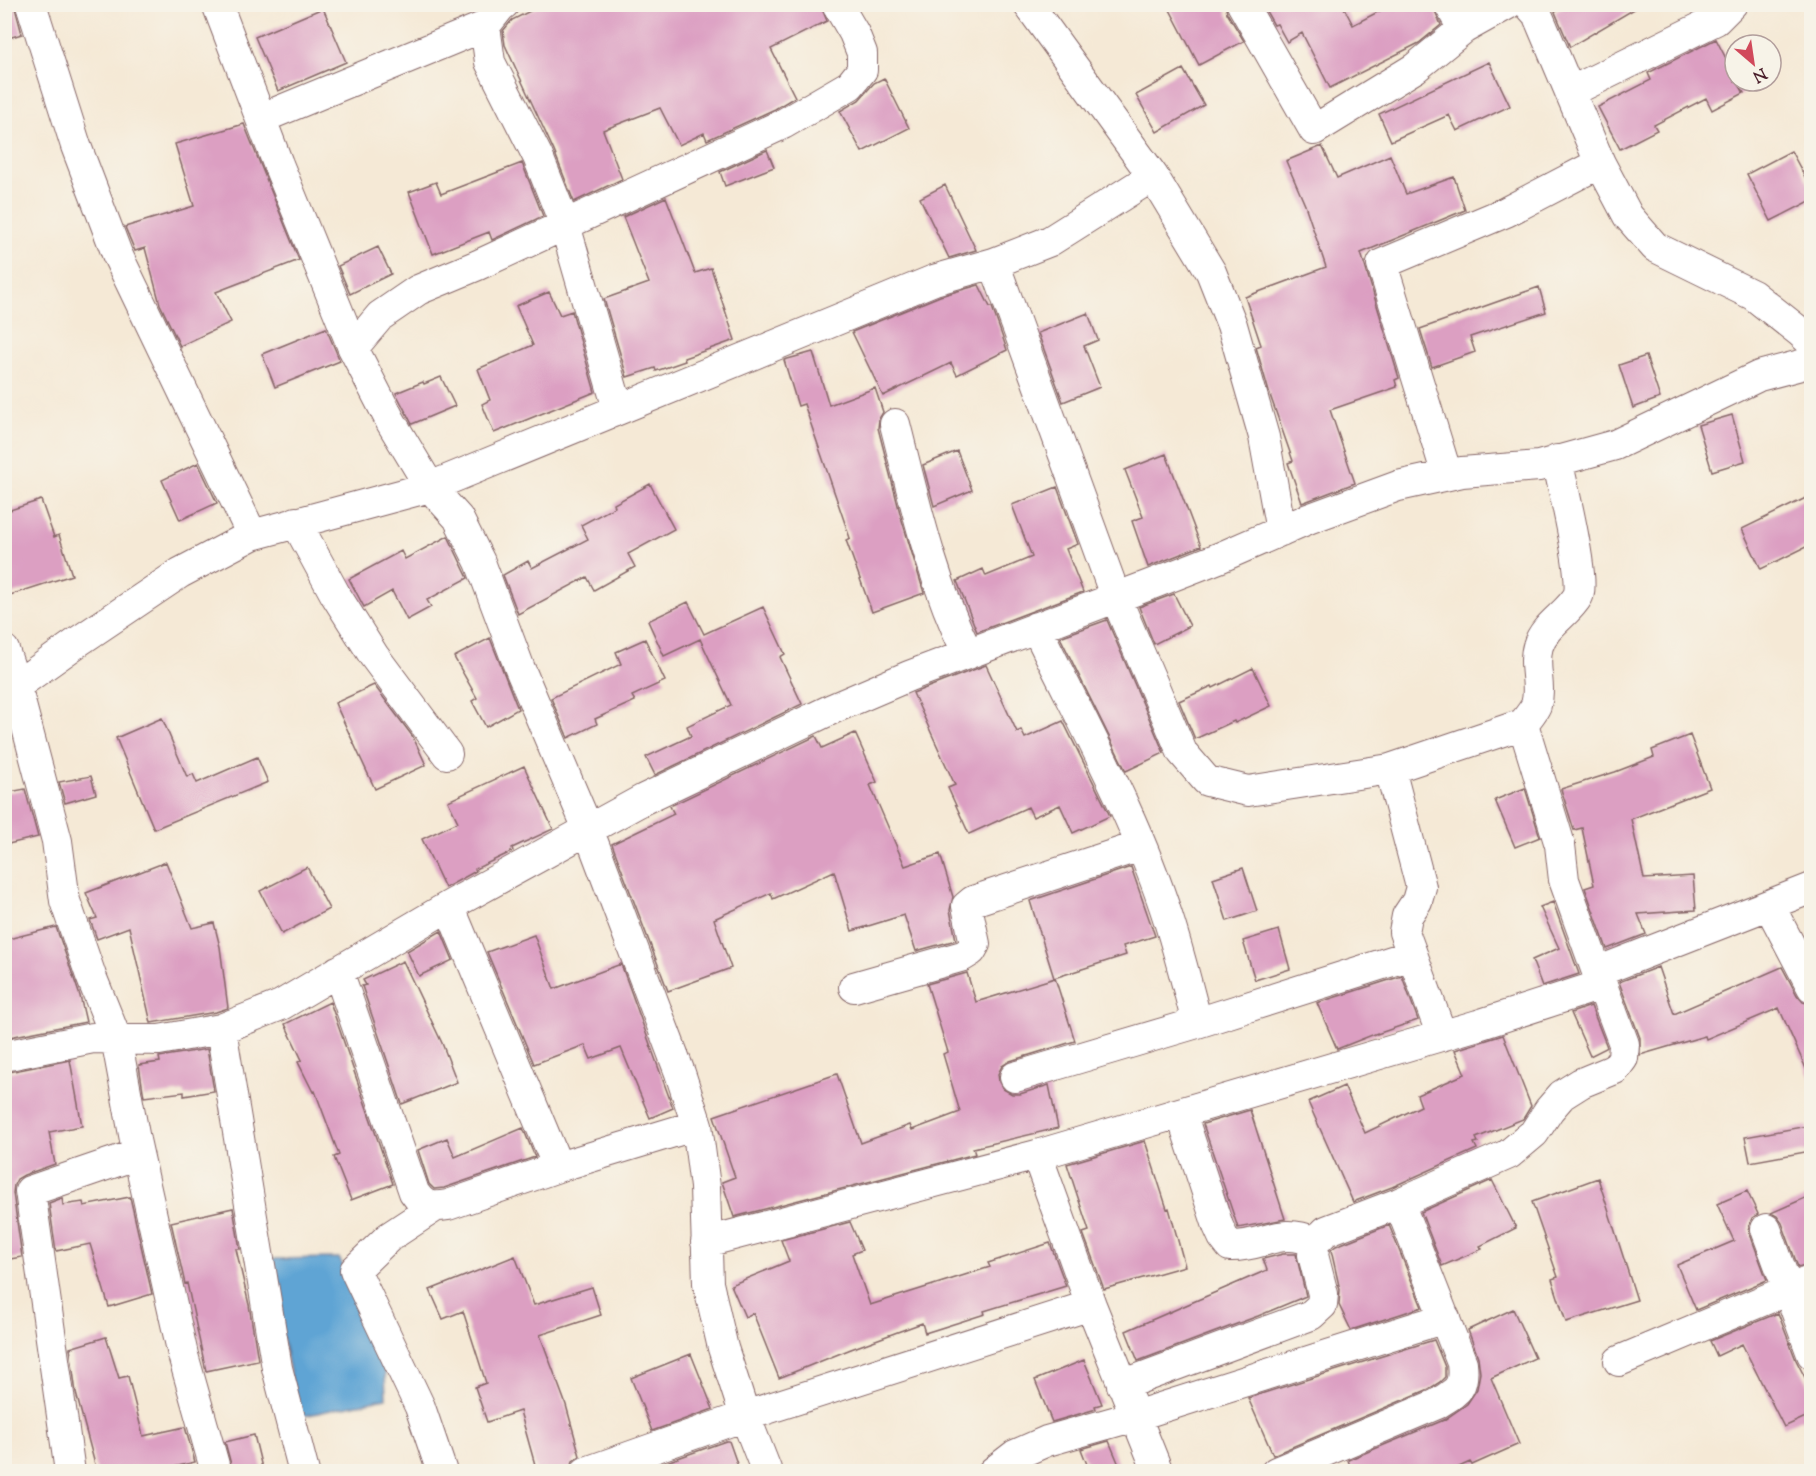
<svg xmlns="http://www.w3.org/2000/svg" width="1816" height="1476" font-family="'Sorts Mill Goudy',serif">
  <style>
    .water { fill: #5ea4d4; stroke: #546280; stroke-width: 1.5 }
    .building { fill: #dc9fc2 }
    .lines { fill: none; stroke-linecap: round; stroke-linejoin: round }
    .street-casing { stroke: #866667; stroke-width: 32 }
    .street { stroke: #fff; stroke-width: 30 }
  </style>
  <rect width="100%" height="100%" fill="#f7f3e8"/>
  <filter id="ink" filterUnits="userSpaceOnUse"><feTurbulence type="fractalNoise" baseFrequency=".0167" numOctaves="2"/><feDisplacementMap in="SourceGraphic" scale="12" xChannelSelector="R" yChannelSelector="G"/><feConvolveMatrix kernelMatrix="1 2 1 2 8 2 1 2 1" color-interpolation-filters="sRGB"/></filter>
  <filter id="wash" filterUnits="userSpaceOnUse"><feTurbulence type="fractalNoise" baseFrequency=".008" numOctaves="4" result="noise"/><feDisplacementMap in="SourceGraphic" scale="24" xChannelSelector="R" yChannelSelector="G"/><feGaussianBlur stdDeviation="1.35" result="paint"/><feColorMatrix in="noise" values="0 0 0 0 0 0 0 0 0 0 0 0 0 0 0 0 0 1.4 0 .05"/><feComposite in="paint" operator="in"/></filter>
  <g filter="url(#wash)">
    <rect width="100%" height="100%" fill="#f5e9d6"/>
    <path class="water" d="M339,1258l45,88 2,52 -87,19 -32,-158z"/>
    <g id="blocks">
      <path class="building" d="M4,4h10l8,30 -17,5z
        M544,4h276l7,17 -56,28 24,48 -20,12 -68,31 -3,-7 -25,12 -19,-37 -57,22 19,49 -48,23 -20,-51 -49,-106 -2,-14 9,-11z
        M1167,4h58l2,9 17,28 -45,24z
        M1262,4h80l11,21 40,-21h39l9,21 -22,18 -89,45 -28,-55 -15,9 -10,-18 -3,1z
        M1568,4h75l-73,43 -15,-35z
        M323,8l23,54 -68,29 -23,-54z
        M1716,39l19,37v5h2l7,12 -32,17 -6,-12 -52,27 3,5 -37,19 -22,-42 53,-27 -3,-7z
        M1489,62l21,44 -53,25 -8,-16 -58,26 -12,-27z
        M1183,69l21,36 -47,27 -21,-37z
        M884,78l25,50 -47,24 -22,-41 19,-11 15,-17z
        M244,124l55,136 -83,32 15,30 -51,24 -20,-42 -15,-56 -10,3 -10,-24 69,-21 -19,-62z
        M1322,146l15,32 53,-23 16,39 48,-17 11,33 -104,43 38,125 -4,2 2,7 -67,23 25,73 -53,20 -14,-40 5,-2 -24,-69 -13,-45 5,-2 -16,-48 81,-30 -21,-62 -19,-44z
        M767,150l7,17 -49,19 -5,-14z
        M1791,151l21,39v10l-41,21 -24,-47z
        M522,163l21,53 -51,24 -3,-8 -56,22 -24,-62 27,-10 5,12z
        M945,185l31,65 -27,8 -29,-60z
        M666,197l29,76 16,-5 24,72 -51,18 1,3 -29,10 -1,-3 -28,9 -23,-78 45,-16 -26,-66z
        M378,247l13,27 -41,20 -12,-28z
        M979,285l11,22h2l15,43 -50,25 -6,-12 -68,33 -31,-64 88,-36z
        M1539,287l7,25 -76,25 5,15 -43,15 -12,-38z
        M549,292l11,23 12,-4 23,81 -101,41 -12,-29 8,-4 -12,-31 55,-24 -17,-39z
        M1088,313l10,27 -14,6 16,41 -37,15 -25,-69z
        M326,328l14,33 -65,26 -13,-33z
        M813,352l16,53 46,-17 8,24 -4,7 -1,9 23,89 23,76 -52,19 -26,-72 4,-2 -46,-134 -6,2 -14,-46z
        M1646,356l14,42 -27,10 -14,-43z
        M441,377l14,29 -43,18 -16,-31 27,-11 1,2z
        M1732,415l13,46 -33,10 -14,-46z
        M957,451l15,39 -38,16 -11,-41z
        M1166,454l35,92 -53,21 -16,-46 11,-4 -18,-47z
        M198,463l19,40 -37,17 -18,-40z
        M650,484l24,45 -46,25 7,13 -41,23 -7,-13 -69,37 -15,-39 25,-14 4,7 56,-29 -7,-14 34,-18 -1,-3z
        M1057,487l21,57 -12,5 17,43 -106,40 -20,-51 26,-12 3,7 46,-19 -20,-52z
        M1812,495v49l-51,25 -19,-40z
        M41,500l13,37 5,-2 13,40 -68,22v-85z
        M448,536l20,42 -41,22 4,7 -24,13 -15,-29 -28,16 -15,-28 52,-28 4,8z
        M1174,594l16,32 -36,18 -15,-37z
        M688,602l16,32 59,-27 22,47 -5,3 22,47 -147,71 -9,-18 45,-21 -4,-10 44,-21 -31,-66 -36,17 -16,-35z
        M1107,620l57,133 -38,18 -66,-134z
        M490,638l28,71 -32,18 -14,-26 5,-3 -23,-41z
        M645,639l20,42 -33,15 3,5 -40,18 2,5 -29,14 -17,-40 70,-34 -5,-12z
        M986,665l31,67 4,-2 4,8 38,-17 47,95 -37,17 -13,-28 -27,12 -5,-10 -59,27 -21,-46 7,-3 -42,-92z
        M1253,668l18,38 -36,17 -1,-2 -39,18 -16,-38 33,-15 1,2z
        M374,685l39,52 13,28 -51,24 -40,-86z
        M162,718l25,59 6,-3 4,9 60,-26 11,25 -114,47 -38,-91z
        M855,733l22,49 -7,3 35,81 35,-12 13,43 -3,13 6,30 -40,11 -12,-36 -52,16 -18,-60 -61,28 -2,-6 -57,26 17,49 -63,23 -56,-147 62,-30 -4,-8 146,-70 6,12z
        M1690,735l20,53 -79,31 13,60 49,-3 3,34 -58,4 8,20 -39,15 -22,-61 9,-3 -12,-57 -8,2 -13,-41 54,-17 39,-15 -2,-7z
        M524,766l29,63 -41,19 1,3 -38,18 1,2 -31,17 -23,-49 36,-17 -10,-21z
        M91,776l5,18 -31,9 -6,-21z
        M1525,788l15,49 -25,10 -20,-47z
        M25,789l13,48 -34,8v-52z
        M166,862l26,66 22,-5 6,24 8,61 -12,4 -65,11 -22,-96 -32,12 -7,-19 7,-2 -11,-25z
        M307,867l22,42 -47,25 -22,-43z
        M1131,867l24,69 -32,10 3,9 -72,23 -24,-77z
        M1243,868l14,43 -30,10 -14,-43z
        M1553,902l26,72 -37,12 -10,-26 27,-12 -19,-41z
        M56,927l24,69 6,26 -82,16v-98z
        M1279,930l11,39 -35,11 -12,-39z
        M441,931l12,29 -34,16 -12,-25z
        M534,935l20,54 67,-25 52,144 -23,10 -29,-70 -30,11 -6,-14 -51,19 -47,-112z
        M403,961l39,82 15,39 -55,22 -40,-118 4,-1 -3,-5z
        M1658,967l16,47 108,-47 15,28 6,7 9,2v78l-33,-74 -73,31 -1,-3 -65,19v-17l-21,-56z
        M967,973l9,29 79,-24 20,63 -65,20 -8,5 -4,8 1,8 4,7 9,5h8l29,-9 9,43 -85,20 2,6 -241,63 -12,-35 13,-5 -21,-61 123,-42 24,69 49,-18 2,5 48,-18 -17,-58 5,-2 -21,-68z
        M1402,976l16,44 -41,14v-1l-40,16 -20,-46z
        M330,1002l63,182 -42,16 -17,-43 5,-2 -24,-64 -2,1 -15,-30 4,-2 -17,-36z
        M1591,1006l16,41 -1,1 -16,8 -19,-43z
        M1503,1035l28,71 -8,13 -47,19 2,4 -4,1 3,6 -85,38 -39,15 -45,-100 36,-16 21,47 56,-27 -4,-11 48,-21 -10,-24z
        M207,1049l7,42 -30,5v-4l-40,5 -5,-32 21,-3 -1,-5z
        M70,1060l12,66 -33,6 6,32 -31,11 -7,4 -3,6 -1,8 9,64 -18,3v-187z
        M1250,1110l35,109 -47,9 -35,-104z
        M1807,1126l4,25 -61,11 -5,-25z
        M523,1128l12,29 -91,31 -10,1 -5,-5 -11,-34 29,-12 8,19z
        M1145,1141l22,68 2,-1 16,58 -81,23 -21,-56 6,-2 -22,-67z
        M1598,1178l39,122 -71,22 -14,-43 6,-2 -26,-75z
        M1492,1180l24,48 -36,18 2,3 -40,17 -21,-54z
        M1747,1191l11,23 -6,4 -3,8 1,8 17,46 -71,30 -19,-45 57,-24 -17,-37z
        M1812,1195v68l-14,4 -16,-44 -5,-7 -6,-3z
        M130,1197l22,97 -43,13 -19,-63 -34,7 -7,-48 13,-5 1,7 20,-3 1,4z
        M233,1208l7,41h-4l13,56 9,55 -52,11 -19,-88 -2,1 -14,-62z
        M850,1222l12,28 -10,4 18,51 120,-38 -2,-4 62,-20 16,43 -82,25 1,3 -60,19 -3,-10 -71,26 -72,29 -26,-65 -8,4 -14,-32 58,-24 -8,-21z
        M1389,1225l33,82 -71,23 -12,-25 1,-15 -9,-40 5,-4z
        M1283,1254h13l10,42 -48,20 -120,45 -12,-30 141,-61 -4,-11z
        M515,1256l19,49 58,-18 9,28 -61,20 26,70 14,51 -7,5 -4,11h-32l-17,-61 -33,11 -12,-35 11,-4 -23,-72 -20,8 -13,-29z
        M1513,1309l22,49 -44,20 28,66 -47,21 -2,-3 -22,10h-96l-4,-12 96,-40 23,-16 10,-15 3,-16 -2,-16 -10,-27z
        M1778,1313l18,47 16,31v23l-28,13 -42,-83 -25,12 -7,-15z
        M106,1337l13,41 9,-2 15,60 42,-9 10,35 -42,10h-56l-21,-79 -6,-45z
        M1434,1340l11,27v10l-5,5 -11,7 -156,66 -25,-57z
        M691,1354l22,55 -61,22 -21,-53z
        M1084,1360l18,44 -7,2 1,3 -44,13 -17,-42z
        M254,1435l9,37h-30l-8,-30z
        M726,1441h3l11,31h-72l-4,-9z
        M1109,1441l13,31h-32l-9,-23z"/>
    </g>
  </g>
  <g filter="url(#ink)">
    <use href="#blocks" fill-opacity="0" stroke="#866667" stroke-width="1.5"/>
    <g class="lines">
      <defs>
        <path id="street" d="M31,4l45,142 41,108 135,281
          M217,4l61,160 75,184 38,74 39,65 28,31 22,44 40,107 68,160 92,244 17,52 8,62 3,96 15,65 22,68 22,56
          M1028,4l125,172 58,96 21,53 32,112 17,94
          M1242,4l72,126 101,-62 48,-39 -14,-25
          M1528,4l9,10 63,149 28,53 27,31 98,48 47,37 12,11
          M485,26l5,36 48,95 27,68 53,184
          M1463,29l45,-25
          M1570,92l146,-72 16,-16
          M262,118l223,-92 15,-19 4,-3
          M994,263l122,335 66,154 25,29 41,10 142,-22 133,-45 37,121 4,35 33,92
          M353,348l27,-32 38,-26 60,-25 305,-141 67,-39 12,-15v-17l-8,-20 -17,-29
          M895,424c20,79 37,157 73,230
          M1447,475l-65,-211 124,-52 94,-49
          M296,522l39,72 39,62 73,98
          M1036,627c46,95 100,190 132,291 11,34 20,70 29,105
          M4,650l12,36 41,155 8,60 26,75 25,62 19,102 48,215 33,117
          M4,690l12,-4 63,-45 101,-68 72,-38 178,-48 504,-207 60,-17 56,-22 103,-65
          M1523,724c4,-6 10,-12 13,-19 6,-19 -4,-40 2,-59 6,-21 30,-32 40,-50 8,-14 -16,-114 -21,-136
          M1390,769l31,118 -4,14 -10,15 -3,16 38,104
          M1769,905l43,82
          M449,906l109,261 139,-42
          M338,971l76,221c10,15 17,16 34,13l110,-38
          M854,987l109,-31 8,-5 4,-7 -8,-38 6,-5 167,-55
          M221,1029l56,339 27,104
          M4,1056l89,-18 66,2 62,-11 60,-24 168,-99 195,-107 188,-90 77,-33 243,-92 69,-27 87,-38 90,-33 64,-14 77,-6 76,-21 144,-69 53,-14
          M1015,1077l182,-54 214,-68
          M1181,1113l37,113 5,11 7,9c35,1 48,-20 85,-4
          M1037,1155l441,-130 123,-40
          M433,1208l-44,29 -34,33 65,137 22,65
          M1766,1229l46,125
          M706,1242l331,-87 54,150 67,167
          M1619,1361l193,-81
          M1122,1385l189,-70 11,-10 1,-11 -10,-39 2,-13 11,-11 73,-28 110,-49 25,-21 15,-23 13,-15 19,-12 34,-14 8,-11 1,-14 -27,-72 215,-84
          M70,1472l-40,-281 108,-37
          M586,1472l159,-56 346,-111
          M993,1472l22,-17 32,-14 88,-25 310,-98
          M1276,1472l161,-68c20,-13 28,-15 25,-41l-63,-160"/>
      </defs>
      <use href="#street" class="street-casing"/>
      <use href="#street" class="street"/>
    </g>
  </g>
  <rect width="1816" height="1476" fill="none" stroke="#f7f3e8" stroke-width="24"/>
  <g transform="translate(1753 63) rotate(151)"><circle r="28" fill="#f7f3e8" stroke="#b29e9c" stroke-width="1.5"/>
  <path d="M0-4.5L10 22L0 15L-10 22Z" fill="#d1495b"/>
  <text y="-9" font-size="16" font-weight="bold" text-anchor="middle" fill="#4a1f2b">N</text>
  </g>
</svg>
